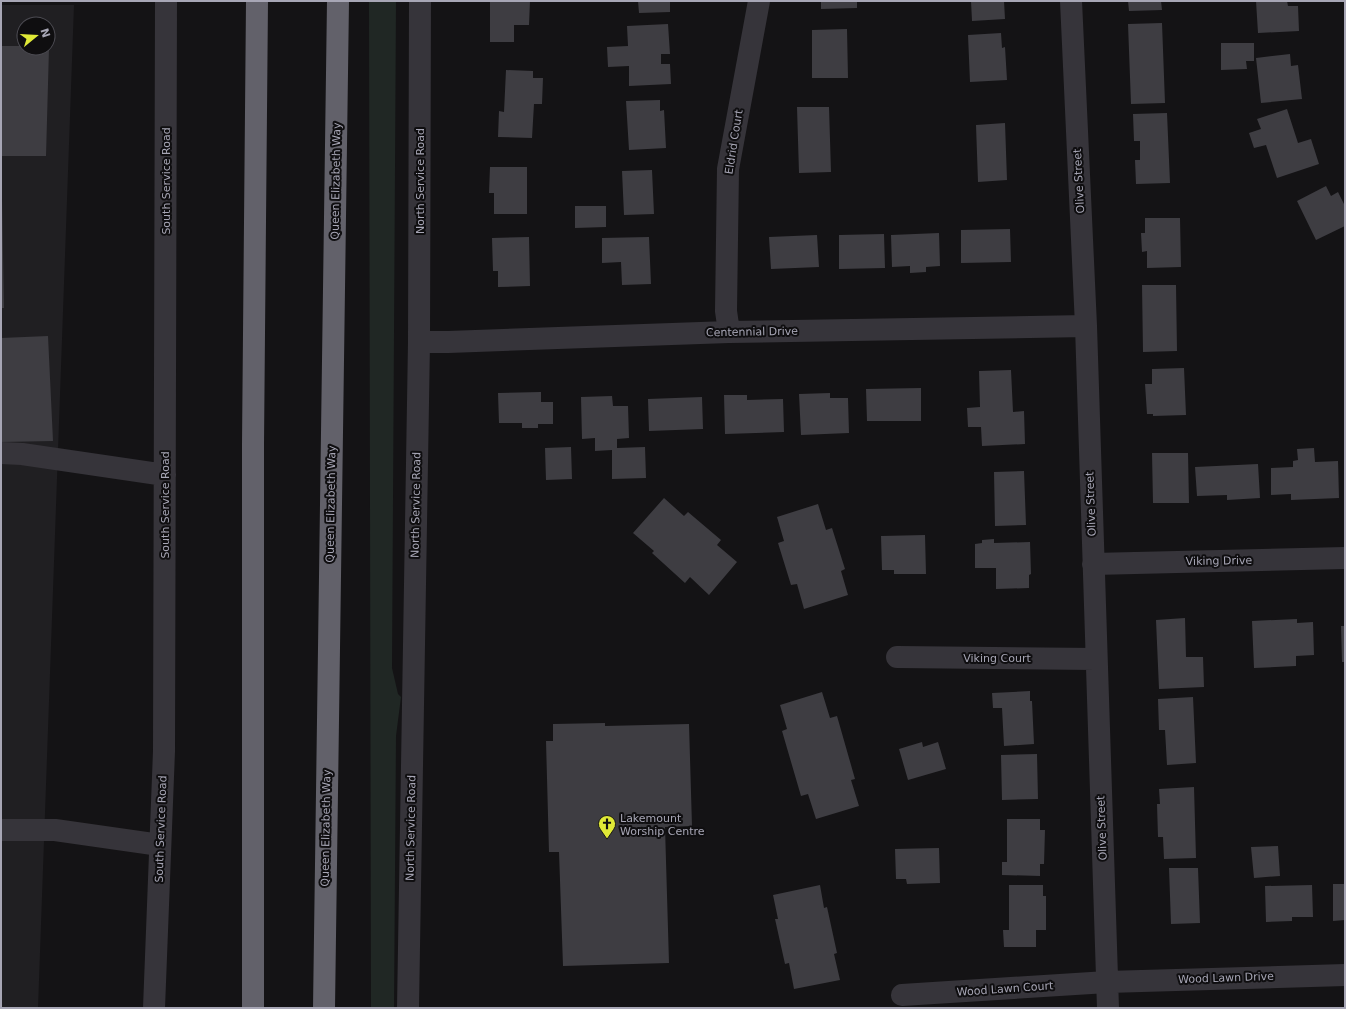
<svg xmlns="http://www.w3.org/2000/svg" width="1346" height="1009" font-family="'DejaVu Sans',sans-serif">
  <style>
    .built { fill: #201f22; fill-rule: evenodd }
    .green { fill: #202724 }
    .building { fill: #3e3d42 }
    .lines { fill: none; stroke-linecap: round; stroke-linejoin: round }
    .minor { stroke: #36343a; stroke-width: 22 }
    .highway { stroke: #62616a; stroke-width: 22 }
    .labels { text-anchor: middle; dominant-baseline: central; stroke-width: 4; stroke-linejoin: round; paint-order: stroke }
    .street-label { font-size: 11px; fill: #a7a6b5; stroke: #0f0e10 }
    .poi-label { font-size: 11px; fill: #a7a6b5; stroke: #0f0e10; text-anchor: start }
  </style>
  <rect width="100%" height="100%" fill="#141315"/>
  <path class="built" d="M1,5h73l-36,1003h-37zM24,24h24v24h-24z"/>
  <path class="green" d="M369,1h27l-4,667 6,26 3,3 -5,39 -2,272h-23z"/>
  <path class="building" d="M490,1h40l-1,24h-15v17h-24z
    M638,1h32v11l-31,1z
    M821,1h36v7l-36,1z
    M971,1h33l1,18 -33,2z
    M1128,1h33l1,9 -33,1z
    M1256,1h31l1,5h10l1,25 -41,2z
    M1162,23l3,80 -34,1 -3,-80z
    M668,24l2,30h-9v10h9l1,20 -42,2v-20l-21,1 -1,-20 21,-1 -1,-20z
    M847,29l1,49h-36v-48z
    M1001,33l1,15 3,-1 2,33 -37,2 -2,-47z
    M1221,43h33v18h-8l1,8 -26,1z
    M1,46h23v2h25l-3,108h-45z
    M1290,54l1,12 7,-1 4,34 -41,4 -5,-45z
    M506,70l27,1v7h10l-1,26h-8l-2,34 -34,-1 1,-26 5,1z
    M660,100v11l4,-1 2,38 -37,2 -3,-49z
    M797,107h32l2,65 -32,1z
    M1287,109l11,34 13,-4 8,25 -42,14 -11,-33 -12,3 -5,-15 12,-4 -4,-10z
    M1167,113l3,70 -34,1 -1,-24h5v-19h-6l-1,-27z
    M1005,123l2,57 -29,2 -2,-57z
    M490,167h37v47h-33v-21h-5z
    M652,170l2,44 -30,1 -2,-44z
    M1326,186l5,10 7,-4 7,14v20l-29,14 -19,-39z
    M1,199h1l2,109h-3z
    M575,206h31v21l-31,1z
    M1145,218h35l1,49 -34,1v-17l-5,1 -1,-19h4z
    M1010,229l1,33 -50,1v-33z
    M939,233l1,33 -14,1v5l-16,1v-7l-18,1 -1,-32z
    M884,234l1,34 -46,1v-34z
    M817,235l2,32 -48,2 -2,-32z
    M529,237l1,49 -32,1v-16h-5l-1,-33z
    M649,237l2,47 -29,1 -1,-23 -19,1v-25z
    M1142,285h34l1,66 -34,1z
    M48,336l5,105 -52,1v-104z
    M1184,368l2,47 -33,1v-2h-6l-2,-30h7v-15z
    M1011,370l2,42 11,-1 1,33 -43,2 -1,-19h-13l-1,-19 13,-1 -1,-36z
    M921,388v33h-54l-1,-32z
    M541,392v10h12v22h-15v4h-16v-5h-23l-1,-30z
    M830,393v5h18l1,35 -48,2 -2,-41z
    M724,395h23v5l36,-1 1,33 -59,2z
    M612,396l1,10h15l1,32 -12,1v9l28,-1 1,31 -34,1v-29l-17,1v-13l-13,1 -1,-42z
    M702,397l1,32 -54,2 -1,-32z
    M571,447l1,32 -26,1 -1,-32z
    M1314,448l1,14 23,-1 1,37 -48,2v-6l-20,1v-27l22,-1v-6l5,-1 -1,-11z
    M1152,453h36l1,50h-36z
    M1258,464l2,34 -33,2v-5l-30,1 -2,-29z
    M1024,471l2,54 -31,1 -1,-54z
    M664,498l20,18 4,-4 33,28 -4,5 20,17 -28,33 -19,-18 -5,6 -33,-30 2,-2 -21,-18z
    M818,504l8,26 6,-2 13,41 -4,2 7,24 -44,14 -7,-25 -6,1 -13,-42 6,-2 -7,-24z
    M925,535l1,39h-32v-4h-12l-1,-34z
    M994,539v4l36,-1 1,32 -2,1v13l-33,1v-21h-21v-24l7,-1v-3z
    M1185,618l1,39h17l1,30 -45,2 -3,-69z
    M1297,619v4l16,-1 1,33 -18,1v10l-42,2 -2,-47z
    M1341,626h4v36h-3z
    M1030,691v10h2l2,43 -30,2 -2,-38h-9l-1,-15z
    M822,692l8,26 7,-2 18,63 -4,1 8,26 -43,13 -8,-25 -7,2 -19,-65 5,-2 -7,-24z
    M1193,697l3,66 -29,2 -2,-35h-6l-1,-31z
    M605,723v3l84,-2 3,102 -27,1 4,136 -106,3 -4,-114h-10l-3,-111h7v-17z
    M922,742l1,5 15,-5 8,27 -38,11 -9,-31z
    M1037,754l1,45 -36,1 -1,-45z
    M1194,787l2,71 -32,1 -1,-22h-5l-1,-33h3l-1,-15z
    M1007,819h33v11h5l-1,34h-4v12l-38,-1v-13h5z
    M1278,846l2,30 -26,2 -3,-31z
    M939,848l1,35 -33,1 -1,-5h-10l-1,-30z
    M1169,868h29l2,55 -29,1z
    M1333,884h12v36l-12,1z
    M820,885l4,23 3,-1 10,46 -3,1 6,26 -46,9 -5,-26 -4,1 -10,-45h3l-5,-24z
    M1009,885h34v11h3v34h-10v17h-32l-1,-17h6z
    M1312,885l1,32h-21v4l-26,1 -1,-36z"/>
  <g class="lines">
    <path class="minor" d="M1071,1l15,325 22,682
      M729,332l-3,-21 2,-142 31,-168
      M419,342h29l281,-10 357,-6
      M1,453l21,1 143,21
      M1093,564l252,-6
      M897,657l199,2
      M1,830h54l105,15
      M902,995l205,-13 238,-7
      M154,1008l10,-257 2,-750
      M408,1008l11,-666 1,-341"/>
    <path class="highway" d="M253,1008v-564l4,-443
      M324,1008l14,-1007"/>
  </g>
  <defs>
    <symbol id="church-pin" viewBox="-11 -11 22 30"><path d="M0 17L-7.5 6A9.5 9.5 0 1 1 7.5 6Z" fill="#e0e937" stroke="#0f0e10"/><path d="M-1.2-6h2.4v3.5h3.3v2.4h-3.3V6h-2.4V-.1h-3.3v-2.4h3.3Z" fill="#111"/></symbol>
  </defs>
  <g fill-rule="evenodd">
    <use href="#church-pin" x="597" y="814" width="20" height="27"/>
  </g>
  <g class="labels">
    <g class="street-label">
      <text transform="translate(734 142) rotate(-81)">Eldrid Court</text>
      <text transform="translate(166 181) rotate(-90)">South Service Road</text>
      <text transform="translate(336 181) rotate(-89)">Queen Elizabeth Way</text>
      <text transform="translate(420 181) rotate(-90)">North Service Road</text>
      <text transform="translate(1079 181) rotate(-93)">Olive Street</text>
      <text transform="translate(752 332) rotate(-1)">Centennial Drive</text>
      <text transform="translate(331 504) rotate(-89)">Queen Elizabeth Way</text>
      <text transform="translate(1091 504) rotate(-92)">Olive Street</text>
      <text transform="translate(165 505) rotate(-90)">South Service Road</text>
      <text transform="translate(416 505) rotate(-89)">North Service Road</text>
      <text transform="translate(1219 561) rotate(-1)">Viking Drive</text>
      <text x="997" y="658">Viking Court</text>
      <text transform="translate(326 828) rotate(-89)">Queen Elizabeth Way</text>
      <text transform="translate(411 828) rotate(-89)">North Service Road</text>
      <text transform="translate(1102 828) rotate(-92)">Olive Street</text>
      <text transform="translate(161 829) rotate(-88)">South Service Road</text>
      <text transform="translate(1226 978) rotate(-2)">Wood Lawn Drive</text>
      <text transform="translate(1005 989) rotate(-4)">Wood Lawn Court</text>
    </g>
    <g class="poi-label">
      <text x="620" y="818">Lakemount<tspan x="620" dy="13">Worship Centre</tspan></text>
    </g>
  </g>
  <rect width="1346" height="1009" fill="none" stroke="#a7a6b5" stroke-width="4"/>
  <g transform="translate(36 36) rotate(72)"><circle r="19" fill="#0f0e10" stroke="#4c4b52"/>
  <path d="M0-3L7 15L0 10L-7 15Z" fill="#e0e937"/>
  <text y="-6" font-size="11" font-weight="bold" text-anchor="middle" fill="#a7a6b5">N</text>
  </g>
</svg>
